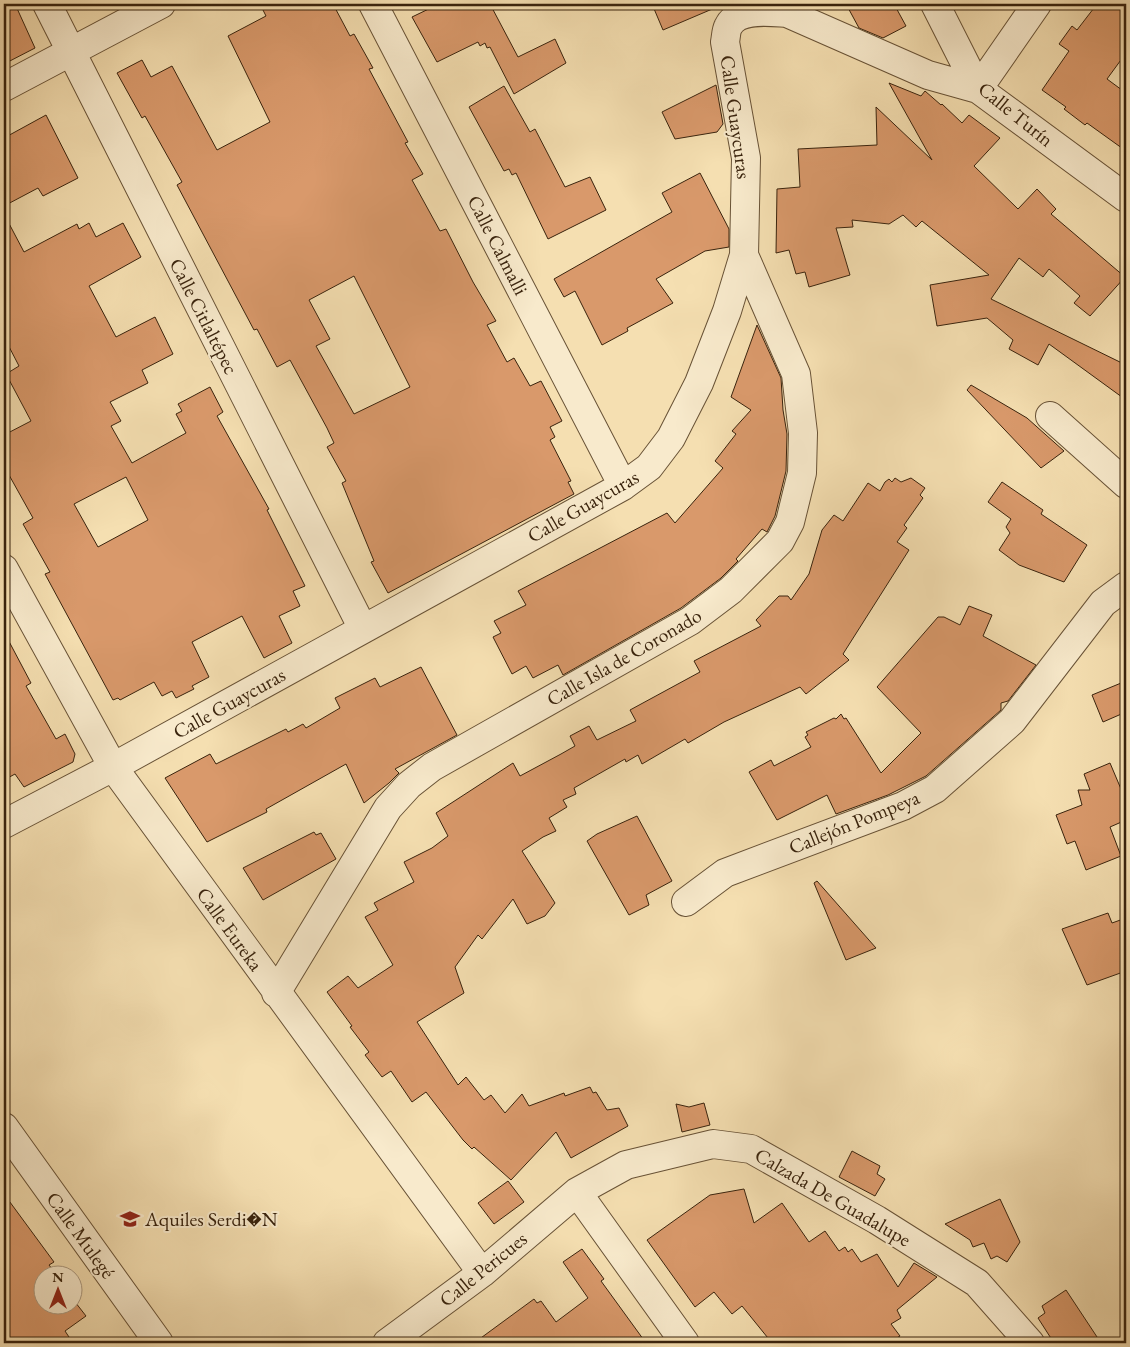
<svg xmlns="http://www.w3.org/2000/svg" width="1130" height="1347" font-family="'EB Garamond',serif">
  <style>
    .building { fill: #d9996b; stroke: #39230d; fill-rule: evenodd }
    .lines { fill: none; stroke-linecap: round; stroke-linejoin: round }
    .minor-casing { stroke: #685236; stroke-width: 30 }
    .minor { stroke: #f8eacc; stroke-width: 28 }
    .labels { text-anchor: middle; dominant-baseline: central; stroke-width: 4; stroke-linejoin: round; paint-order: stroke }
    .street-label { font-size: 20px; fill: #39230d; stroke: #f8eacc }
    .poi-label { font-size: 20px; fill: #39230d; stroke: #f8eacc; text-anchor: start }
  </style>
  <rect width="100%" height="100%" fill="#f5dfb1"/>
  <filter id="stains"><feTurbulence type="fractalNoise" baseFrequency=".004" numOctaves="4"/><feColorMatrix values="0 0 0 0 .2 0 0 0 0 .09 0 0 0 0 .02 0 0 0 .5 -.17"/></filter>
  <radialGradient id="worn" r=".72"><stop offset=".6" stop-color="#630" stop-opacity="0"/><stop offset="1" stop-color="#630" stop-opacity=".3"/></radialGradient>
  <path class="building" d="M4,4h11l20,44 -31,16z
    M260,4h73l17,32 4,-2 19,34 -4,1 39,73 -3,1 18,31 -11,6 28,51 6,-2 27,53 23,39 -9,4 20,37 7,-4 16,28 11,-5 21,40 -12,6 5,10 -5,3 21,41 -3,1 6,12 -186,99 -17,-31 3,-1 -32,-78 4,-2 -19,-34 7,-4 -7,-15 -37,-68 -13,7 -20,-38 -3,1 -77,-145 5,-3 -37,-66 -3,2 -25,-45 25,-13 9,17 21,-11 45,84 53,-28 -42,-86 38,-20zM354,276l56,111 -56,27 -38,-68 14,-7 -21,-39z
    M439,4h51l28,53 37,-18 11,24 -52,31 -24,-47 -3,1 -2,-5 -5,3 -2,-4 -41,20 -25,-45z
    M652,4h72l-61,26z
    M846,4h48l12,22 -23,12 -24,-10z
    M1097,4h29v49l-19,26 19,14v58l-39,-28 -2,2 -21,-16 2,-2 -24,-17 27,-39 -10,-7 13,-18 5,4z
    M889,83l32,13 4,-5 16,14 1,-1 20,19 7,-8 31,23 -26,28 44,43 19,-20 19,20 -5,5 74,63 -35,39 -16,-13 6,-7 -31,-27 -6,8 -24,-19 -28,41 135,66v35l-77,-56 -11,21 -29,-16 4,-9 -26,-22 -50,8 -7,-41 59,-10 -67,-54 -6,6 -13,-12 -14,9 -37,-4 1,7 -17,1 14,47 -41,12 -4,-15 -9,2 -7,-24 -13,3 1,-64 23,-2 -2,-38 79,-4 -1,-38 56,53z
    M716,85l7,39 -6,8 -42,7 -13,-27z
    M504,86l26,46 5,-3 30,58 25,-10 16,33 -58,29 -32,-66 -4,2 -3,-6 -5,2 -35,-64z
    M46,115l32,63 -35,18 -5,-8 -34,18v-68z
    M700,173l29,56v18l-24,4 -49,28 17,24 -46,25 1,3 -26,14 -27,-54 -11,6 -10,-18 118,-67 -10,-19z
    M4,214l20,38 53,-28 2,5 10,-6 7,14 27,-14 18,34 -52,29 27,51 39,-20 18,37 -31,16 6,13 -38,19 11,19 -10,5 21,37 54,-30 -10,-19 6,-3 -4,-7 32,-17 13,25 -6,4 52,93 -2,1 38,76 -12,5 7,15 -21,10 13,27 -28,15 -22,-42 -50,26 17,35 -17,9 2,3 -18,9 -4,-7 -10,5 -8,-14 -34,18 -2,-2 -5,2 -68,-126 5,-2 -27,-48 10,-6 -29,-52v-31l27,-14 -25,-47 13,-8 -15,-29zM126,477l22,43 -50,27 -24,-43z
    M757,325l24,53 2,32 4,24 -1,37 -11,45 -8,16 -5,-3 -26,30 2,2 -17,17 -40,30 -118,67 -5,-10 -25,13 -7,-12 -14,8 -19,-37 8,-4 -7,-12 32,-16 -8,-14 149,-78 8,10 48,-55 -8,-7 21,-27 -4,-3 19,-21 -20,-13z
    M971,385l56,33 37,33 -23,17 -74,-78z
    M895,478l6,4 10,-4 14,10 -5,7 3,3 -19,27 3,3 -10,14 12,8 -66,104 6,6 -43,34 -6,-7 -76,35 -36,21 -3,-4 -43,25 -4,-9 -12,7 -1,-3 -51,29 2,6 -13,6 4,7 -18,11 7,13 -13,6 -21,14 33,52 -10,13 -18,8 -14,-25 -31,40 -4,-4 -23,32 9,26 -47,29 41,63 8,-8 18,23 7,-5 14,18 17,-19 7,12 35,-13 1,3 25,-9 3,6 3,-1 11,18 12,-2 9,18 -57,32 -15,-26 -45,48 -37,-33 -2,2 -9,-9 -37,-48 -14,10 -21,-31 -9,6 -17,-22 4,-3 -19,-25 2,-1 -25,-34 21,-16 10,12 35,-23 -28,-48 13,-7 -4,-7 40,-21 -10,-20 28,-14 16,-12 -12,-23 77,-50 7,13 41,-22 14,-8 -5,-10 19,-10 8,14 39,-19 -6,-11 70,-38 -6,-11 67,-35 -5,-6 23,-24h9l3,4 18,-26 13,-44 12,-15 9,6 25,-38 12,8 5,-9 4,-3 3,3z
    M1002,482l41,28 -2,4 46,31 -23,37 -45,-17 -20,-15 11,-17 -4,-6 5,-8 -23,-17z
    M969,606l23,9 -9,21 53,29 -28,36 -7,2v7l-75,66 -38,19 -52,19 -9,-19 -50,25 -28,-48 22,-12 3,6 37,-19 -6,-10 3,-2 -2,-3 28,-14 2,1 5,-5 3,5 2,-1 35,55 40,-40 -44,-46 61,-70h6l16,8z
    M4,632l27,51 -5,3 30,53 9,-5 10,20 -2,8 -49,25 -9,-13 -11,6z
    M421,667l36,68 -62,34 4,4 -10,10 -25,20 -18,-39 -80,45 1,3 -60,30 -42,-64 45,-24 6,10 70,-35 2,3 15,-8 3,4 34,-20 -5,-10 40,-20 5,9z
    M1126,681v31l-23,10 -11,-27z
    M1110,763l11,26 5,-2v33l-16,7 11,29 -35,14 -11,-29 -8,3 -11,-29 26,-10 -4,-15h12l-6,-16z
    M637,816l35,65 -26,14 3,10 -20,10 -42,-74 10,-7z
    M314,832l2,3 5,-2 15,26 -73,41 -20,-32z
    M817,881l59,67 -30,12 -32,-77z
    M1108,913l4,10 14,-5v53l-39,14 -25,-56z
    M704,1103l6,22 -28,7 -6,-28 13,3z
    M852,1151l28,15 -3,8 8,5 -10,17 -36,-19z
    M508,1181l16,21 -30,22 -16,-21z
    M744,1189l10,34 28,-20 27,39 16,-11 14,20 6,-4 3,5 4,-3 9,13 16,-8 21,33 16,-24 23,14 -40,33 4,8 -10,6 9,12 -12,7h-116l-30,-37 -10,8 -18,-22 -19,15 -48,-67 63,-45z
    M4,1194l50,68 -5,3 7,9h-14v30h30v-6l14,18 -21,15 8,12h-60l-9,-13z
    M1000,1199l20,43 -13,20 -10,-6 -6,3 -7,-16 -11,4 -3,-7 -25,-16z
    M582,1249l22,30 -3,2 45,62h-172l60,-44 3,4 4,-2 15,21 32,-24 -25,-36z
    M1066,1290l35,53h-47l-16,-25 7,-5 -3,-7z"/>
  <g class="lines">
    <defs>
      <path id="minor" d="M47,4l316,625
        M373,4l250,482
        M935,4l43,85 148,109
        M4,87l157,-83
        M1050,416l76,68
        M4,569l109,198 369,506
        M4,824l109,-57 510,-281 26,-19 22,-29 28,-55 28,-72 17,-56 2,-97 -21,-116c1,-5 1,-11 3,-15 9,-20 42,-15 59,-14l141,62 50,14 59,-85
        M686,902l39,-29 178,-67 32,-17 77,-68 91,-118 23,-17
        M276,993l112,-185 21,-23 23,-18 258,-146 41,-31 49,-49 10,-19 12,-49 1,-40 -7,-59 -52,-119
        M4,1127l155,216
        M577,1192l108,151
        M387,1343l95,-70 95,-81 49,-27 87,-21 38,5 126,71 100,63 53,60"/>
    </defs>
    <use href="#minor" class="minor-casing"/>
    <use href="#minor" class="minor"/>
  </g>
  <defs>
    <symbol id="school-bare" viewBox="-9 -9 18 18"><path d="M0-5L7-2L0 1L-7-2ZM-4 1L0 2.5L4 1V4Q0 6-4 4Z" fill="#8f2418" stroke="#f8eacc" stroke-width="2.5" paint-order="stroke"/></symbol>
  </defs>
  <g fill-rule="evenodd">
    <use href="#school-bare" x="116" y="1205" width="28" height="28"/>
  </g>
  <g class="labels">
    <g class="street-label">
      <text transform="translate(1016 114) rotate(39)">Calle Turín</text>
      <text transform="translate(736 117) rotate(82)">Calle Guaycuras</text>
      <text transform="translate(498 245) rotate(63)">Calle Calmalli</text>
      <text transform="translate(204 316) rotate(63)">Calle Citlaltépec</text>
      <text transform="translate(583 506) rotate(-30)">Calle Guaycuras</text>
      <text transform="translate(624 657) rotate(-30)">Calle Isla de Coronado</text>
      <text transform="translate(229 703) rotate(-29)">Calle Guaycuras</text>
      <text transform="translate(854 822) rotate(-22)">Callejón Pompeya</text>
      <text transform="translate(230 929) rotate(54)">Calle Eureka</text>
      <text transform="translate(833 1197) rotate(30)">Calzada De Guadalupe</text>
      <text transform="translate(81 1235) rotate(54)">Calle Mulegé</text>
      <text transform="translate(483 1269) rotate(-39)">Calle Pericues</text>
    </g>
    <g class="poi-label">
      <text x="145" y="1219">Aquiles Serdi�N</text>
    </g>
  </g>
  <rect width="1130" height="1347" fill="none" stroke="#f5dfb1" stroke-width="20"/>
  <rect x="5" y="5" width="1120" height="1337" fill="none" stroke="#39230d" stroke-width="2.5"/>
  <rect x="10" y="10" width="1110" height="1327" fill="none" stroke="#39230d"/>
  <g transform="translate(58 1290)"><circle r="24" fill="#f8eacc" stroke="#ac9a80"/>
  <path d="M0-4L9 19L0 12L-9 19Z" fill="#8f2418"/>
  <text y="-8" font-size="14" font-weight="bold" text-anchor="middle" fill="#39230d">N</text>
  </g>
  <rect width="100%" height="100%" filter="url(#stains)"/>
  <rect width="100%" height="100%" fill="url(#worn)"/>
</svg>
